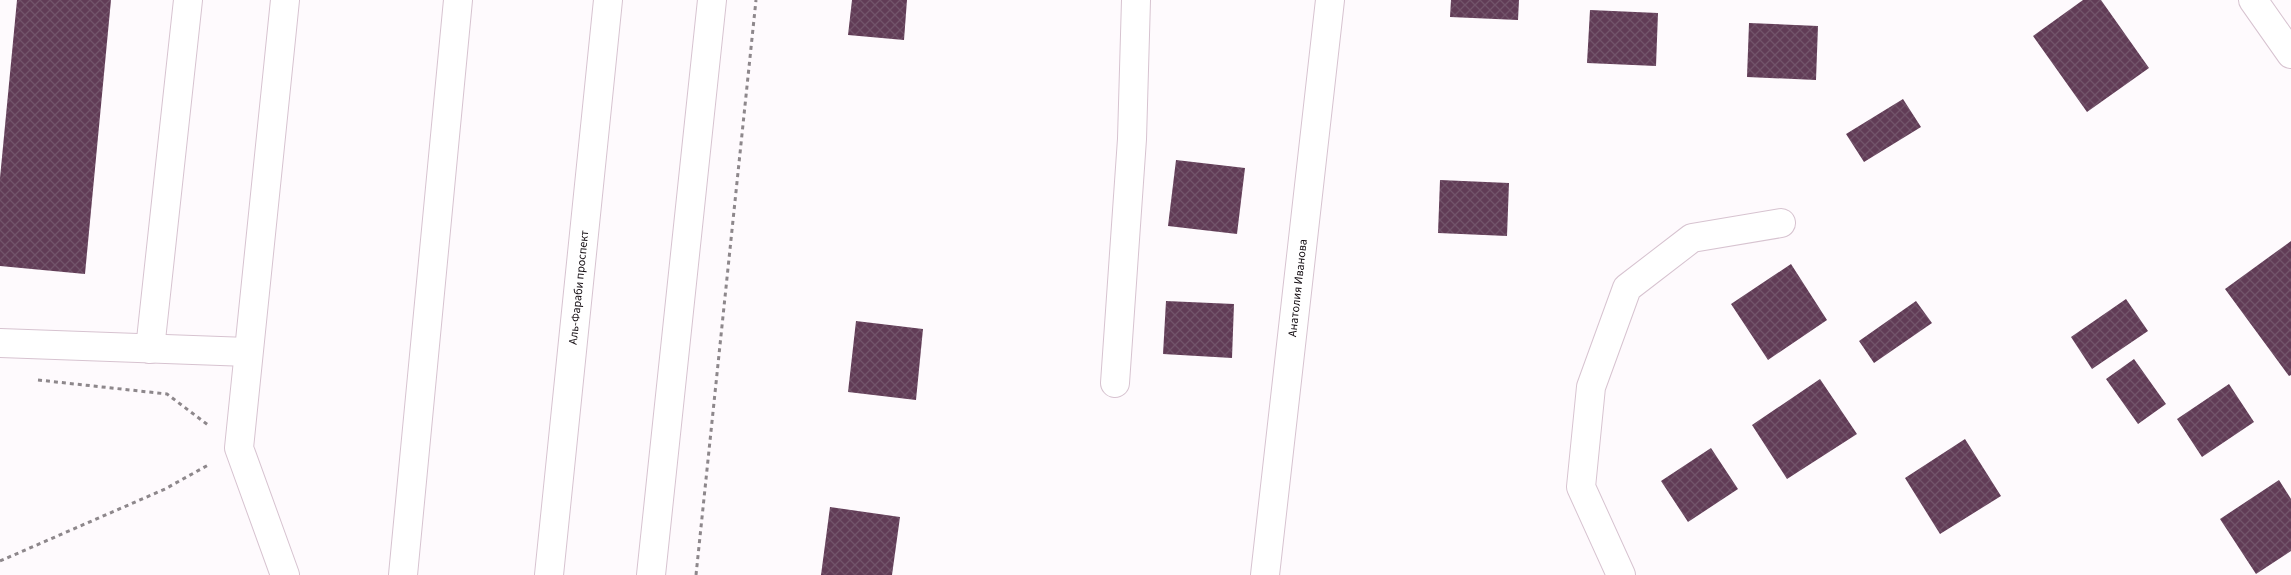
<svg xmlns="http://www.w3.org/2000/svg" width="2291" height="575" font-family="'Source Sans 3',sans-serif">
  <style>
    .building { fill: url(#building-cross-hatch) }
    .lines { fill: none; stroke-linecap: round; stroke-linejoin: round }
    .minor-casing { stroke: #d7c3d0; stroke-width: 30 }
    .path { stroke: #8d878b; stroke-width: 3; stroke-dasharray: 4 4; stroke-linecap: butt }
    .minor { stroke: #fff; stroke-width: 28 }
    .labels { text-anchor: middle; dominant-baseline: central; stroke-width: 5; stroke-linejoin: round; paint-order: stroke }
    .street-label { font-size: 12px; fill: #130c11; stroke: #fefafd }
  </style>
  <defs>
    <pattern id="building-cross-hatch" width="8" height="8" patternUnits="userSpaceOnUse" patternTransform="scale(1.25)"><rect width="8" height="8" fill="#613c56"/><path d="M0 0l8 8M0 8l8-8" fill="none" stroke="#72546a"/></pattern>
  </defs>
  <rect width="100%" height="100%" fill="#fefafd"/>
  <path class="building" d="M17,0h94l-26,274 -85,-8v-88z
    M852,0h55l-3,40 -56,-5z
    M1451,0h68l-1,20 -68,-3z
    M2083,0h18l48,68 -62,44 -54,-76z
    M1590,10l68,3 -2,53 -69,-3z
    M1749,23l69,3 -2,54 -69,-3z
    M1903,99l18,28 -57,35 -18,-28z
    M1176,160l69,8 -8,66 -69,-8z
    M1440,180l69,3 -2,53 -69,-3z
    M2291,241v134l-2,1 -64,-87z
    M1791,264l36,56 -59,40 -37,-56z
    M2126,299l22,32 -56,38 -21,-32z
    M1166,301l68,3 -2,54 -69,-4z
    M1916,301l16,22 -58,40 -15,-22z
    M856,321l67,8 -7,71 -68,-8z
    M2134,359l32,45 -28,20 -32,-45z
    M1820,379l37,55 -70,45 -35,-54z
    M2229,384l25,38 -52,35 -25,-38z
    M1965,439l36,57 -61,38 -35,-56z
    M1711,448l27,41 -50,33 -27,-41z
    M2279,480l12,19v52l-35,23 -36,-55z
    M830,507l70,10 -8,58h-71z"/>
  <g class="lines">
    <defs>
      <g id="minor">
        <path d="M2253,0l38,54"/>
        <path d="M0,343l248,9"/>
        <path d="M150,349l38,-349"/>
        <path d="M1115,383l17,-244 4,-139"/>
        <path d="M285,575l-46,-127 46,-448"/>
        <path d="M403,575l55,-575"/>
        <path id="s1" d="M549,575l59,-575"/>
        <path d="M651,575l61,-575"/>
        <path id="s2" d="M1265,575l65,-575"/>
        <path d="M1621,575l-40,-88 10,-100 36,-99 65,-50 89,-15"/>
      </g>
    </defs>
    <use href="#minor" class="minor-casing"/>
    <path class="path" d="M38,380l129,14 41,31
      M0,561l165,-72 45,-25
      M696,575l60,-575"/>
    <use href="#minor" class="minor"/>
  </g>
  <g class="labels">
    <g class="street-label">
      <text stroke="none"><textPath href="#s1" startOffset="289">Аль-Фараби проспект</textPath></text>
      <text stroke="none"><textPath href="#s2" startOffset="289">Анатолия Иванова</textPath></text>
    </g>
  </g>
</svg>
